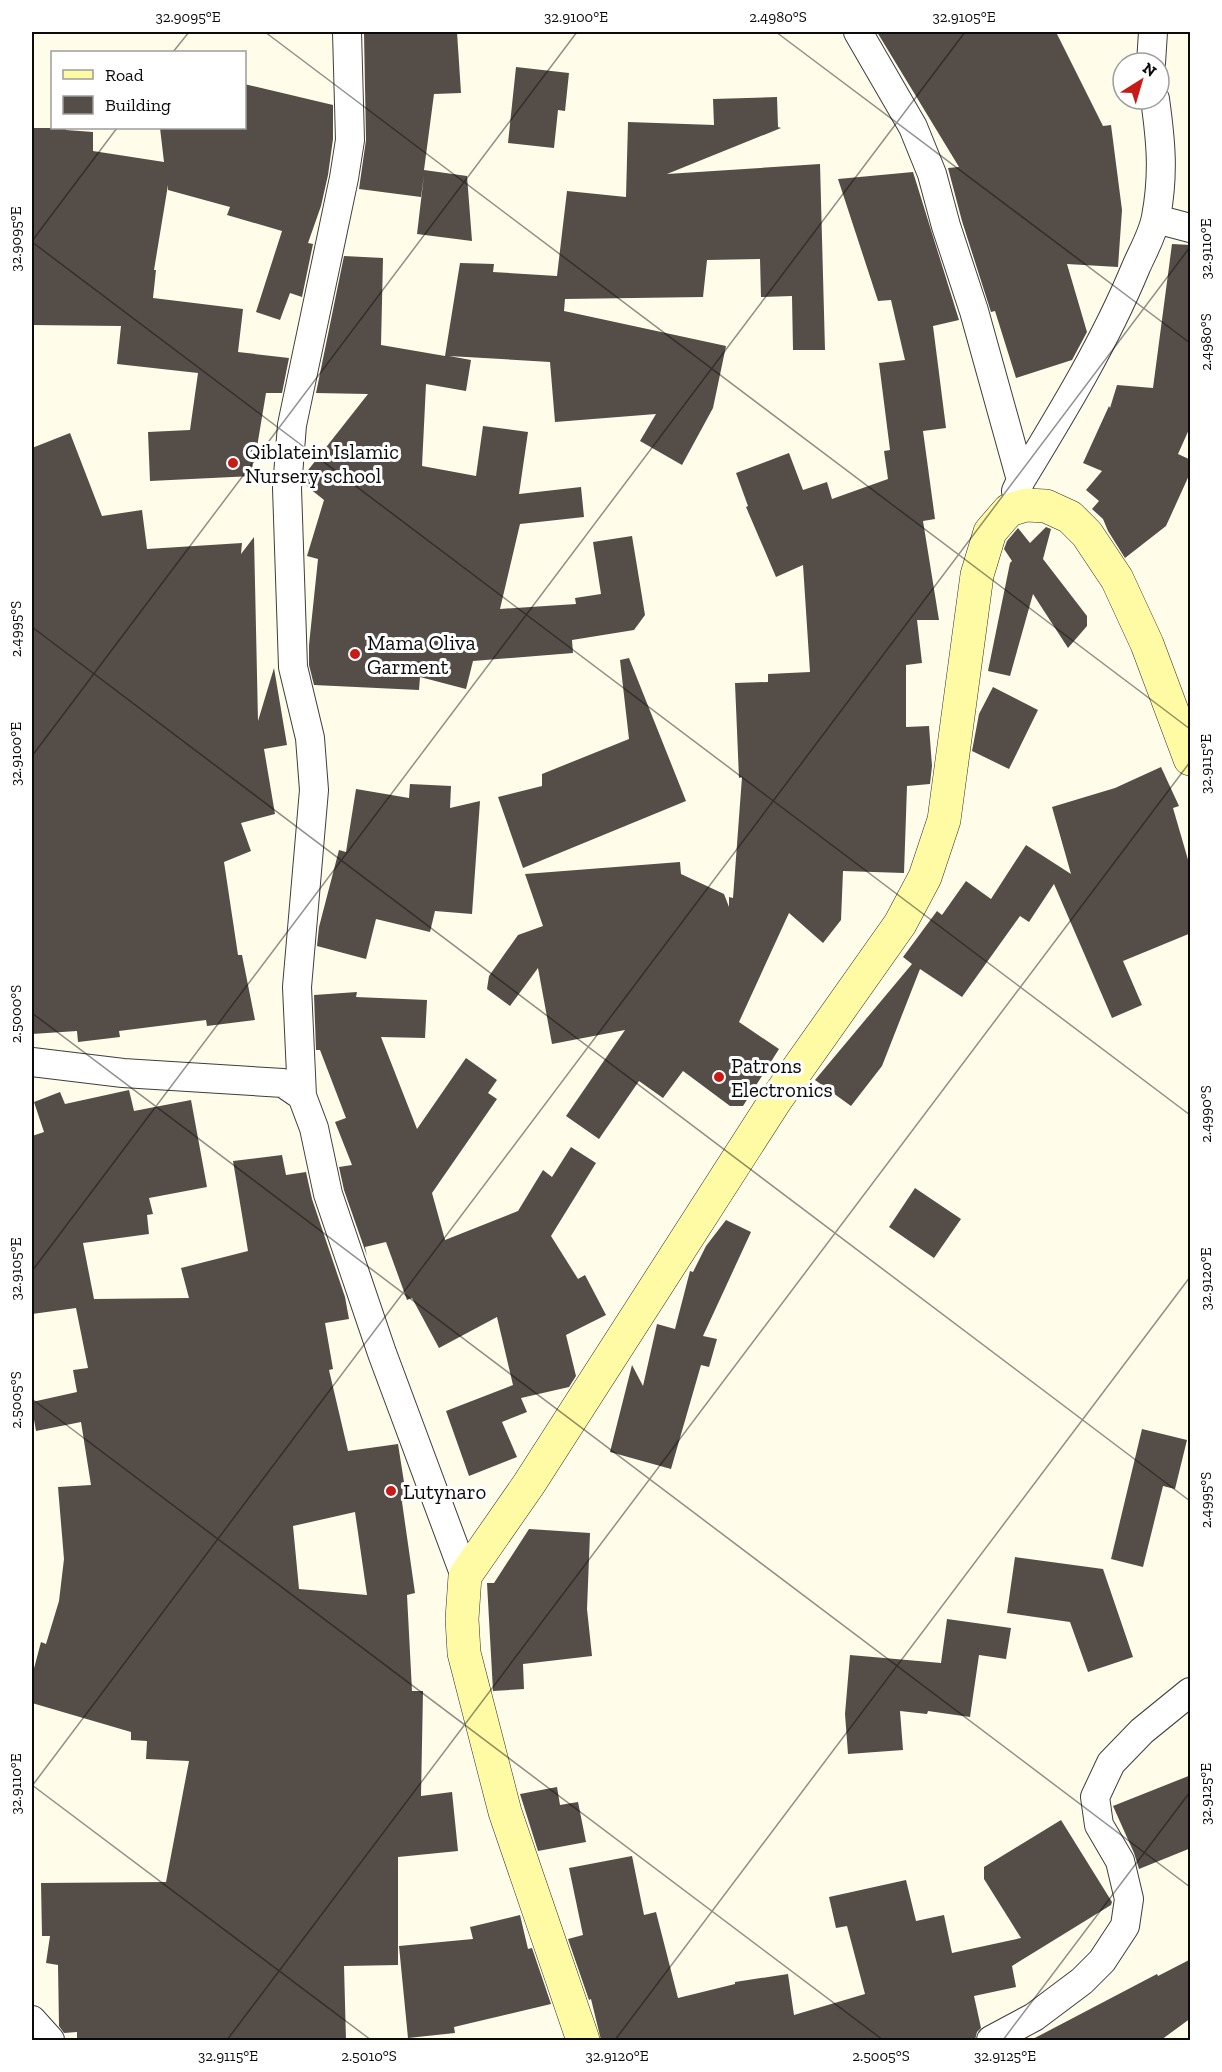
<svg xmlns="http://www.w3.org/2000/svg" width="1222" height="2072" font-family="'Zilla Slab',serif">
  <style>
    .building { fill: #554d47; fill-rule: evenodd }
    .lines { fill: none; stroke-linecap: round; stroke-linejoin: round }
    .street-casing { stroke: #3e3e3e; stroke-width: 30 }
    .secondary-casing { stroke: #2d2d2d; stroke-width: 34 }
    .street { stroke: #fff; stroke-width: 28 }
    .secondary { stroke: #fffba5; stroke-width: 33 }
    .ticks { fill: none; stroke: #0b0b0b; stroke-width: 1.5; stroke-opacity: 0.45 }
    .poi-dot { fill: #c81a17; stroke: #fff; stroke-width: 2 }
    .labels { text-anchor: middle; dominant-baseline: central; stroke-width: 6; stroke-linejoin: round; paint-order: stroke }
    .poi-label { font-size: 21px; fill: #0b0b0b; stroke: #fff; text-anchor: start }
    .neatline { fill: none; stroke: #0b0b0b; stroke-width: 2 }
    .ticks-label { font-size: 15px; text-anchor: middle; fill: #0b0b0b }
  </style>
  <rect width="100%" height="100%" fill="#fffcea"/>
  <path class="building" d="M378,32h79l4,61 -27,1 -10,76 43,6 5,65 -55,-7 7,-59 -3,22 -62,-8 7,-49 -2,-106h14z
    M877,32h179l47,94 8,-1 11,85 -4,57 -51,-3 20,68 -15,28 -56,18 -21,-67 -4,1 -29,-91 -14,-53 11,-1z
    M516,67l53,6 -4,38 -7,-1 -4,38 -46,-5z
    M244,84l89,21v34l-5,36 -7,31 -13,37 5,1 -11,53 -12,-4 -10,27 -24,-8 26,-81 -55,-16 3,-8 -62,-17v-5l-14,85h2l-3,28 90,11 -5,43 51,6 -7,35h-16l-9,54 -5,-4 1,33 -103,5 -2,-49 42,-2 8,-57 -81,-9 4,-38 -89,-1v-197h34v2l27,2v19l71,11 -4,-34h84z
    M777,97l1,30 3,1 -114,46 153,-10 5,186h-32l-1,-54 -31,1 -1,-38 -53,1 -4,37 -138,2 -1,12 162,35 -13,62 -31,57 -42,-24 16,-27 -101,8 -5,-60 -101,-6 22,4 -5,31 -40,-7 -4,82 54,10 7,-50 45,6 -9,62 62,-7 3,30 -64,7 -20,85 76,-5 -1,-6 26,-4 -8,-52 39,-6 13,79 -11,15 -62,10 1,13 -100,8 -7,28 -46,-12 -1,13 -105,-5 -5,-20v-20l9,-86 -11,-3 17,-56 -20,-16 1,-10 63,-80 -52,-1 28,-137 39,2 -2,87 64,11 15,-93 34,1 -1,8 64,4 10,-85 59,6 2,-75 86,3 -1,-26z
    M913,172l46,148 -26,6 13,102 -23,3 12,88 -12,2 16,99h-22l5,43 -16,2v62l23,-1 3,40 -2,18 -23,2 -3,87 -61,-2 -2,49 -18,23 -34,-30 -50,109 40,27 -36,57h-13l-47,-35 -20,27 -24,-17 -40,58 -33,-23 59,-86 -73,14 -14,-76 -28,38 -23,-17 2,-13 29,-41 25,-9 -18,-52 155,-12 1,12 43,20 5,13v-10l4,1 9,-121 -3,1 -4,-95 33,-1v-8l42,-2 -7,-107 -27,12 -30,-70 2,-1 -12,-33 53,-20 14,37 24,-8 5,17 56,-20 -4,-28 6,-1 -11,-87 26,-3 -14,-60 -13,1 -40,-122z
    M1172,244l19,1v180l-13,29 13,6v11l-25,55 -41,32 -17,-27 -5,-12 -11,-10 7,-8 -13,-11 16,-19 -19,-8 26,-57 1,2 7,-23 36,3z
    M70,433l32,83 40,-6 5,39 95,-6 -1,11 13,-17 4,184 16,-53 13,77 -23,4 11,65 -34,9 10,28 -27,11 14,93h4l13,65 -48,6 -1,-6 -87,11 1,6 -42,5 -1,-11 -45,3v-586z
    M1046,527l5,2 -8,30 44,57v10l-19,22 -35,-54 -23,82 -22,-5 22,-108 2,-2 -8,-12 3,-8 11,-13 12,15z
    M629,658l57,143 -163,67 -25,-71 44,-11v-12l87,-35 -9,-79z
    M993,687l45,23 -29,59 -37,-18 7,-37z
    M1161,767l18,39 -6,2 18,62v63l-68,28 19,44 -30,13 -58,-134 -25,38 -9,-6 -58,81 -42,-28 -38,97 -31,40 -36,-26 97,-116 -9,-7 34,-46 5,4 24,-34 25,18 35,-54 45,29 -19,-67 63,-19z
    M410,784l41,2 -1,22 30,-7 -8,113 -37,-3 -5,21 -54,-13 -10,40 -49,-13 2,-19 20,-77 7,2 10,-63 53,9z
    M357,992l-1,5 71,3 -2,38 -44,-1 36,92 49,-71 31,22 -9,13 9,6 -65,94 13,47 73,-29 25,-41 9,7 19,-30 25,16 -45,73 27,43 7,-4 21,40 -40,20 10,41 -7,11 -48,11 6,14 -25,10 15,35 -48,19 -23,-65 67,-26 -16,-68 -58,31 -27,-50 -5,2 -21,-58 -21,5 2,9 -23,-66 -5,-23 13,-2 -17,-43 11,-4 -26,-68h-4l-2,-55z
    M129,1090l5,21 57,-11 16,87 -58,11 4,16 -6,1 2,19 -66,9 11,56 95,-1 -8,-30 67,-17 -15,-90 49,-6 4,20 20,-3 6,27 33,98 4,22 -24,4 8,46 -4,1 19,81 50,-7 9,57 -5,1 13,91 -8,2 5,96h11l-2,105 31,-4 6,59 -60,6v108l-54,1 2,74h-230l1,-2h-40v-6l-13,1 -5,-7 -1,-61 -12,-2 4,-27h-8l-1,-53 125,-1 23,-121 -43,-2 1,-18 -16,-1v-8l-99,-29v-27l9,-34 5,2 13,-43 5,-42 -6,-72 33,-2 -10,-63 -45,9 -4,-23v-6l45,-10 -4,-22 15,-2 -12,-60 -44,6v-178l12,-4 -10,-30 26,-10 5,12zM355,1512l12,83 -68,-6 -6,-63z
    M915,1188l46,31 -27,39 -45,-31z
    M726,1220l25,12 -48,104 14,3 -8,28 -8,-2 -30,104 -61,-17 22,-87 11,21 14,-62 18,5 15,-58 3,1 13,-26z
    M1142,1429l45,11 -12,49 -12,-3 -20,81 -32,-8z
    M529,1529l61,4 -3,76 5,47 -69,8 1,25 -31,2 -6,-108h7z
    M1015,1557l88,12 30,88 -45,15 -18,-50 -63,-9z
    M947,1619l64,9 -5,31 -27,-4 -9,62 -42,-6 -1,3 -27,-3 3,39 -55,4 -3,-40 5,-59 91,8z
    M1191,1775v73l-52,21 -5,-16 -21,-47z
    M557,1787l3,18 18,-3 8,40 -48,9 -18,-57z
    M1061,1820l51,82 -1,3 -99,61 4,21 -42,9 7,32 -4,4 -2,8h-374l-10,-41 -2,1 -21,-61 15,-4 -14,-67 63,-12 12,59 12,-3 22,86 57,-14v-2l53,-8 6,41 71,-21 -18,-68 -11,2 -7,-31 77,-17 10,41 28,-6 8,38 69,-15 -37,-59v-12z
    M520,1915l8,34 4,-1 19,56 -97,23 1,6 -47,5 -9,-92 74,-7 -3,-12z
    M1191,1959v59l-30,22h-130l126,-66 1,2z"/>
  <g class="lines">
    <defs>
      <path id="street" d="M858,32l55,95 19,47 14,52 28,85 47,169
        M1151,63l2,-31
        M1156,219l34,9
        M1016,491l5,-11c42,-69 84,-138 115,-213 7,-16 17,-33 20,-50 8,-43 5,-75 -1,-118
        M32,1062l91,11 160,10 19,13 12,32 14,66 54,159 83,223
        M302,1096l-5,-109 17,-197 -4,-52 -17,-71 -6,-179 5,-63 52,-247 6,-38 -3,-108
        M32,2020l18,20
        M991,2040l43,-23 48,-36 20,-20 23,-35 4,-27 -9,-38 -21,-36 -4,-28 16,-34 31,-32 48,-39"/>
      <path id="secondary" d="M583,2040l-78,-228 -41,-159 -2,-34 3,-43 64,-92 246,-383 125,-177 25,-47 19,-57 33,-245 13,-43 19,-22 17,-5 20,1 24,11 17,17 30,45 30,65 43,115"/>
    </defs>
    <use href="#street" class="street-casing"/>
    <use href="#secondary" class="secondary-casing"/>
    <use href="#street" class="street"/>
    <use href="#secondary" class="secondary"/>
  </g>
  <path class="ticks" d="M265,32l925,697M776,32l414,311M173,52l16,-20M32,241l85,-113M32,242l1158,873M32,627l1158,874M32,756l545,-724M32,1013l1158,874M32,1271l933,-1239M32,1399l851,641M32,1785l339,255M32,1786l1158,-1539M227,2040l963,-1278M615,2040l575,-763M1003,2040l187,-248"/>
  <g class="poi-dot">
    <circle cx="233" cy="463" r="6"/>
    <circle cx="355" cy="654" r="6"/>
    <circle cx="719" cy="1077" r="6"/>
    <circle cx="391" cy="1491" r="6"/>
  </g>
  <g class="labels">
    <g class="poi-label">
      <text x="245" y="451">Qiblatein Islamic<tspan x="245" dy="24">Nursery school</tspan></text>
      <text x="367" y="642">Mama Oliva<tspan x="367" dy="24">Garment</tspan></text>
      <text x="731" y="1065">Patrons<tspan x="731" dy="24">Electronics</tspan></text>
      <text x="403" y="1491">Lutynaro</text>
    </g>
  </g>
  <rect width="1222" height="2072" fill="none" stroke="#ffffff" stroke-width="66"/>
  <rect x="51" y="51" width="195" height="78" fill="#ffffff" stroke="#9d9d9d" stroke-width="1.5"/>
  <rect x="63" y="70" width="30" height="9" fill="#fffba5" stroke="#9d9d9d" stroke-width="1.5"/>
  <text x="105" y="81" font-size="18" fill="#0b0b0b">Road</text>
  <rect x="63" y="96" width="30" height="18" fill="#554d47" stroke="#9d9d9d" stroke-width="1.5"/>
  <text x="105" y="111" font-size="18" fill="#0b0b0b">Building</text>
  <g transform="translate(1141 81) rotate(37)"><circle r="28" fill="#ffffff" stroke="#9d9d9d" stroke-width="1.5"/>
  <path d="M0-4.5L10 22L0 15L-10 22Z" fill="#c81a17"/>
  <text y="-9" font-size="16" font-weight="bold" text-anchor="middle" fill="#0b0b0b">N</text>
  </g>
  <rect x="33" y="33" width="1156" height="2006" class="neatline"/>
  <g class="ticks-label">
    <text x="188" y="22">32.9095°E</text>
    <text x="576" y="22">32.9100°E</text>
    <text x="778" y="22">2.4980°S</text>
    <text x="964" y="22">32.9105°E</text>
    <text transform="translate(16 239) rotate(-90)" y="5">32.9095°E</text>
    <text transform="translate(1206 249) rotate(-90)" y="5">32.9110°E</text>
    <text transform="translate(1206 342) rotate(-90)" y="5">2.4980°S</text>
    <text transform="translate(16 629) rotate(-90)" y="5">2.4995°S</text>
    <text transform="translate(16 754) rotate(-90)" y="5">32.9100°E</text>
    <text transform="translate(1206 764) rotate(-90)" y="5">32.9115°E</text>
    <text transform="translate(16 1014) rotate(-90)" y="5">2.5000°S</text>
    <text transform="translate(1206 1114) rotate(-90)" y="5">2.4990°S</text>
    <text transform="translate(16 1269) rotate(-90)" y="5">32.9105°E</text>
    <text transform="translate(1206 1279) rotate(-90)" y="5">32.9120°E</text>
    <text transform="translate(16 1400) rotate(-90)" y="5">2.5005°S</text>
    <text transform="translate(1206 1500) rotate(-90)" y="5">2.4995°S</text>
    <text transform="translate(16 1784) rotate(-90)" y="5">32.9110°E</text>
    <text transform="translate(1206 1794) rotate(-90)" y="5">32.9125°E</text>
    <text x="228" y="2061">32.9115°E</text>
    <text x="369" y="2061">2.5010°S</text>
    <text x="617" y="2061">32.9120°E</text>
    <text x="881" y="2061">2.5005°S</text>
    <text x="1005" y="2061">32.9125°E</text>
  </g>
</svg>
